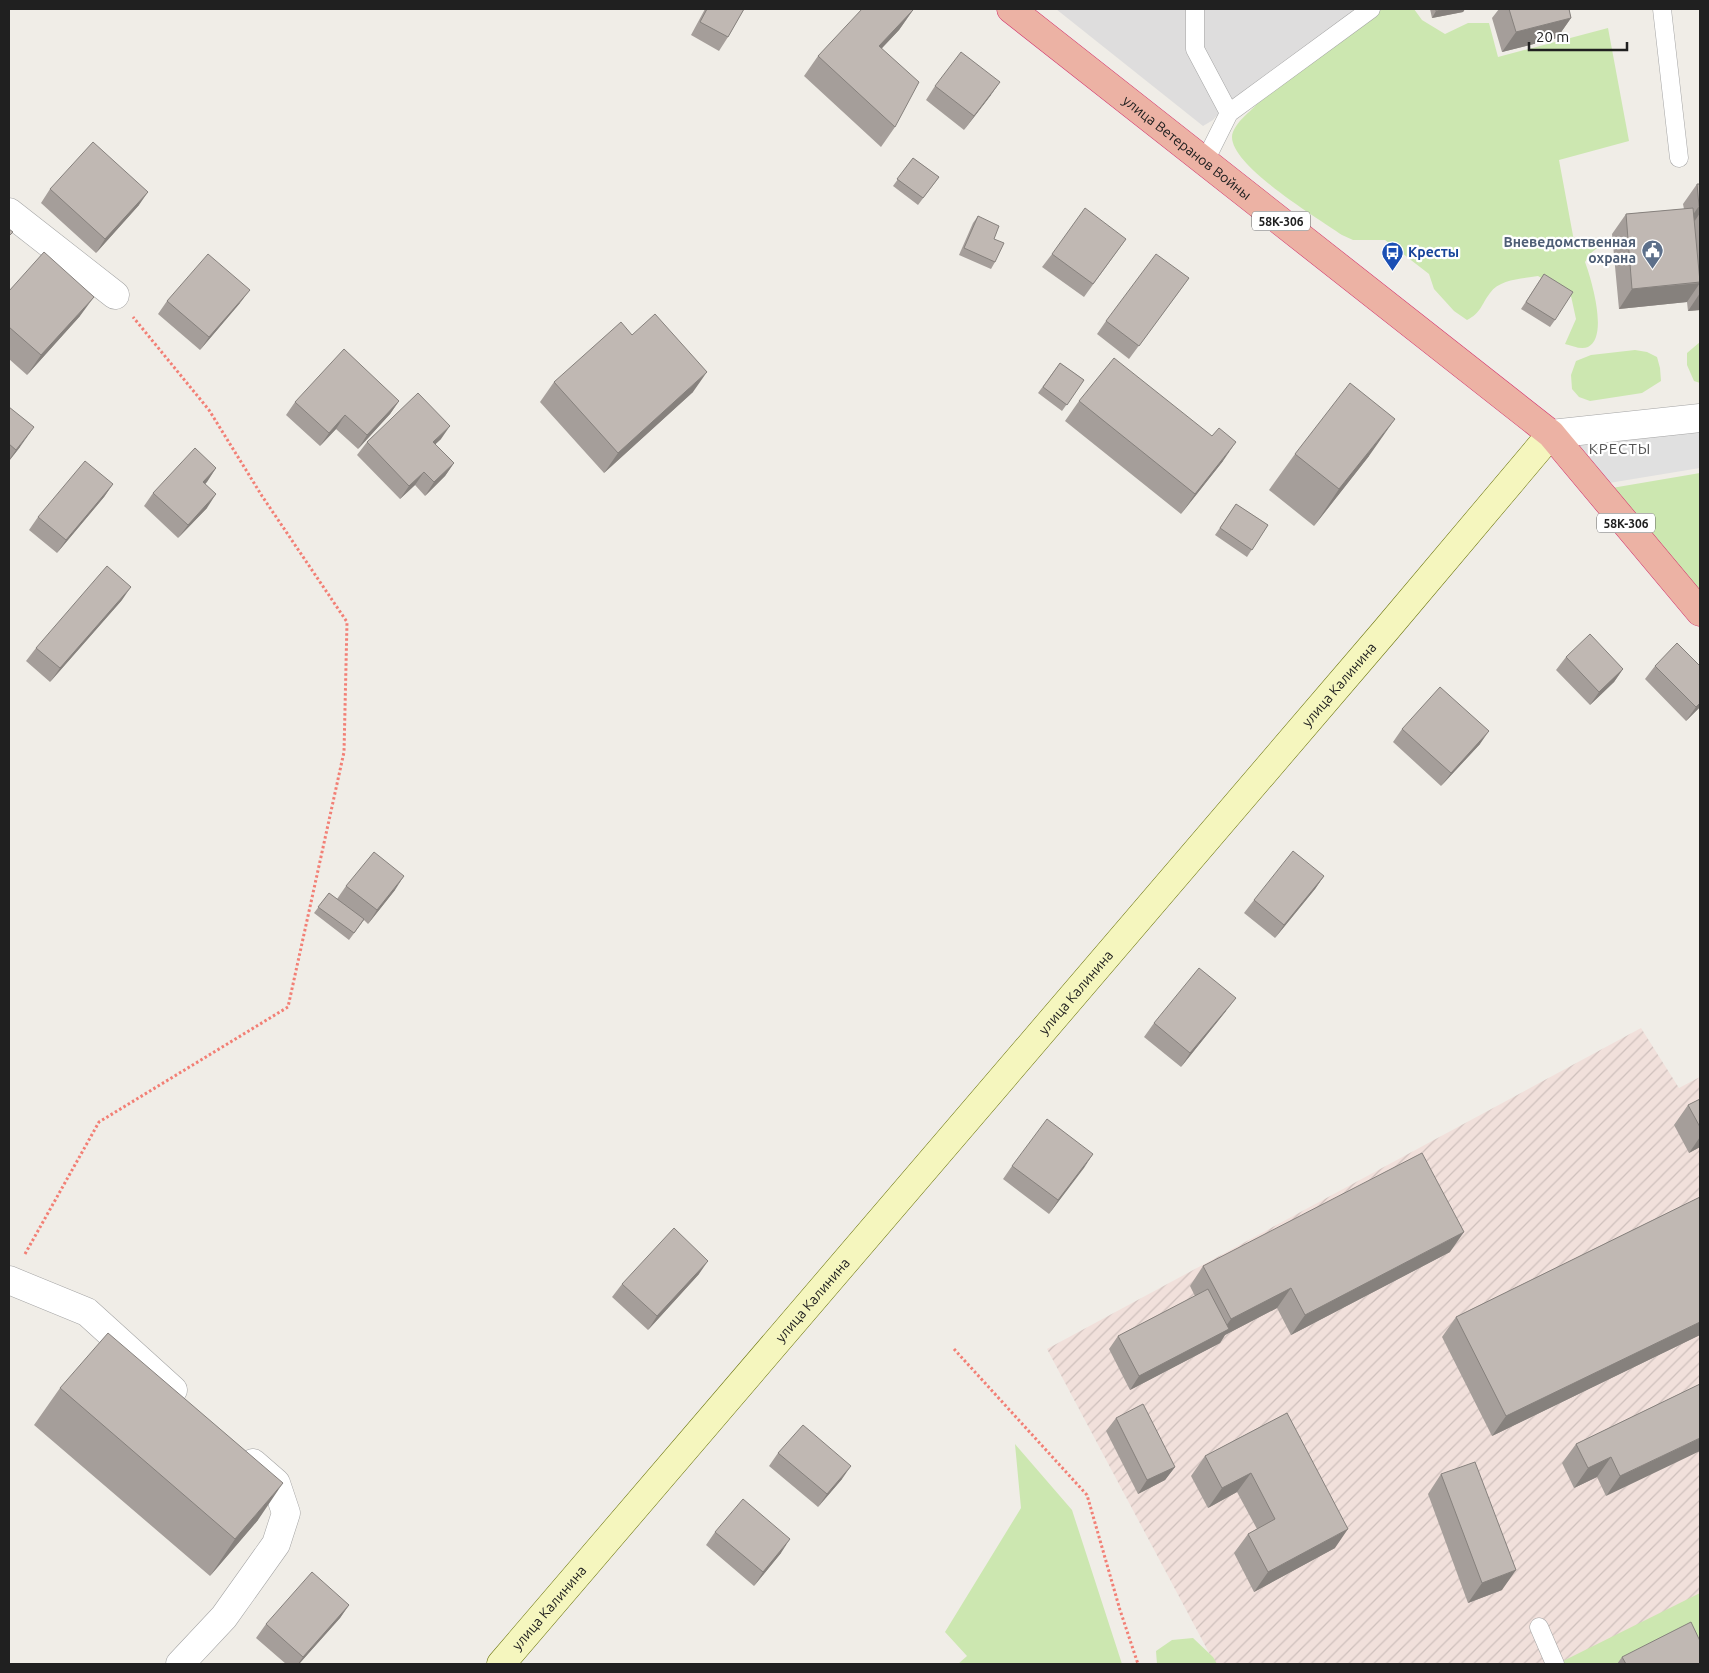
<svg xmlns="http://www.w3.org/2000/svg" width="1709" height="1673" font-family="Ubuntu,sans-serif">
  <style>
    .residential { fill: #dedddd }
    .military { fill: url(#military-furrows) }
    .grass { fill: #cce7b0 }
    .parking { fill: #e0e0e0 }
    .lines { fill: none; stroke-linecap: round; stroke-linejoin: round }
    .service-casing { stroke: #a4a4a4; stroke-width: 19 }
    .minor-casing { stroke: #a4a4a4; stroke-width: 29 }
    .secondary-casing { stroke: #6a730b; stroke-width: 29 }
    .trunk-casing { stroke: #d2306c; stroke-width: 29 }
    .path { stroke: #f27f75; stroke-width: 3; stroke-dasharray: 2.5 2.5; stroke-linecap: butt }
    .service { stroke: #fff; stroke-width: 18 }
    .minor { stroke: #fff; stroke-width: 28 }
    .secondary { stroke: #f5f6be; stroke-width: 28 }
    .trunk { stroke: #ecb2a4; stroke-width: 28 }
    .wall { fill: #a59e9a }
    .shaded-wall { fill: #86817d }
    .building { fill: #c0b8b3; stroke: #86817d }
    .labels { text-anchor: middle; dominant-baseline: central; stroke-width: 4.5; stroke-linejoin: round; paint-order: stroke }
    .shield { fill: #fff; stroke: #636363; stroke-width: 1 }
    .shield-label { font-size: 12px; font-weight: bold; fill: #202020 }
    .street-label { font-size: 14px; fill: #202020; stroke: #fff }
    .service-label { font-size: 14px; font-weight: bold; fill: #4e5e75; stroke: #fff; text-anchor: end }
    .transit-label { font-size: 14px; font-weight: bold; fill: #164399; stroke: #fff; text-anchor: start }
    .neighbourhood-label { font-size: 15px; letter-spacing: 1px; fill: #535353; stroke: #fff }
  </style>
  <defs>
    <pattern id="military-furrows" width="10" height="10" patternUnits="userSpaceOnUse" patternTransform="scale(1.25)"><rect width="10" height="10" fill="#f1e0db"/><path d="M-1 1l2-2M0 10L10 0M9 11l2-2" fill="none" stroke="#cec0bc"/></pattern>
  </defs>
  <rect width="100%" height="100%" fill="#f0ede7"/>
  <path class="residential" d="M1056,9h305l-133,94 -15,17 -10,6z"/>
  <path class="military" d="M1641,1028l38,60 21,-11v587h-485l-168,-315z"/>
  <path class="grass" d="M1382,9h32l8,11 23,14 23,-11h21l9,34 110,-29 21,113 -70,19 15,81 34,-2 -17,14 -6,9c6,16 24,75 3,85 -7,3 -15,-1 -23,-3l11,-25 -5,-23 -33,-20c-16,3 -38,3 -48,17 -9,12 -9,20 -23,27l-13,-9 -20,-22 -5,-15 -44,-34h-32l-11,-5c-24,-17 -110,-68 -110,-98 1,-13 17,-24 25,-33z
    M1700,342v41l-6,-2 -7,-16v-12z
    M1635,350l12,2 10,5 3,11 1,13 -19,12 -52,8 -11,-4 -7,-8 -1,-14 5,-14 15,-6z
    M1700,473v128l-94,-112z
    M1015,1444l57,66 50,154h-164l9,-8 -22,-24 76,-124z
    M1700,1593v71h-138l-1,-2z
    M1193,1638l20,19 4,7h-60l-1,-13 16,-11z"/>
  <path class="parking" d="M1700,424v44l-97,16 -37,-44z"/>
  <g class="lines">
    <defs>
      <path id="service" d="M1195,9v40l34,64 -24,48
        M1662,9l17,149
        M1229,113l142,-104
        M1539,1627l16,37"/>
      <path id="minor" d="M9,212l106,83
        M1551,434l149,-16
        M9,1280l78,32 86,78
        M180,1664l44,-47 52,-73 10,-31 -10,-30 -23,-20"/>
      <g id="secondary">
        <path id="s1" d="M501,1664l884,-1033 166,-197"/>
      </g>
      <g id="trunk">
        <path id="s2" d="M1011,9l540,425 149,178"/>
      </g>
    </defs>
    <use href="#service" class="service-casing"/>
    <use href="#minor" class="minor-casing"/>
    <use href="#secondary" class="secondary-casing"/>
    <use href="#trunk" class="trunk-casing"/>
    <path class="path" d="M25,1254l74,-132 189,-115 56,-255 3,-130 -85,-126 -53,-86 -76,-93
      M954,1349l133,146 33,115 18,54"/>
    <use href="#service" class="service"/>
    <use href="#minor" class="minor"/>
    <use href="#secondary" class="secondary"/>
    <use href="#trunk" class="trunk"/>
  </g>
  <path class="wall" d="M705,9h39l-16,28 -9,14 -28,-16z
    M1430,9h35l-2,3 -31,6z
    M1499,9h70l2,9 -14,20 -55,14 -10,-34z
    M913,10l-14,20 -17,18 13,79 -14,20 -77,-71 14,-20z
    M935,86l56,9 -27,35 -38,-30z
    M913,158l26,19 -21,28 -25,-19z
    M1697,184h3v126l-12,1 -1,-9 -68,7 -7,-75 14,-20 58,-5 -1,-5z
    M50,189l89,16 -43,48 -55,-50z
    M978,216l16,23 1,23 -4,7 -32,-14 14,-32z
    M1126,239l-42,58 -42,-30 10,-13z
    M1544,274l11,46 -5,7 -29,-18z
    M1189,278l-60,81 -32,-25 9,-13z
    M9,291l71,25 -53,59 -18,-16z
    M167,301l73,2 -40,47 -42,-36z
    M632,335l61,57 -89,81 -64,-71 14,-20z
    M1060,363l24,17 -22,31 -24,-18z
    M399,401l-9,13 -32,35 -22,-20 -16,17 -34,-31 9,-13z
    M1079,401l133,35 11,25 -42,53 -116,-93z
    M9,407l11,40 -11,14z
    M441,439l-6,5 19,19 -9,13 -20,20 -10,-11 -15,14 -43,-44 10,-13z
    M1295,454l74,2 -55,70 -45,-36z
    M216,468l-11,16 2,24 -29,30 -34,-32 9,-13z
    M113,484l-9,13 -47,56 -28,-23 9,-13z
    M1236,504l32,21 -21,32 -32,-22z
    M122,600l-72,82 -24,-21 10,-13z
    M1566,657l57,12 -9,13 -24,23 -34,-35z
    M1655,666l45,41 -14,14 -41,-42z
    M1402,729l78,15 -39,42 -48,-44z
    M1324,876l-9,13 -40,49 -31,-25 10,-13z
    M346,886l49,4 -27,34 -4,-4 -15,20 -35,-27 15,-20 8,6z
    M1226,1011l-45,56 -37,-30 10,-14z
    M1700,1099v48l-11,6 -15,-28 14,-20z
    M1093,1154l-44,60 -46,-35 9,-13z
    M1700,1197v138l-208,101 -50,-99 14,-20z
    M1450,1252l-159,83 -14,-27 -52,27 -5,8 -90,47 -21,-41 9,-13 77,-40 -5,-10 13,-20z
    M699,1274l-51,56 -36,-33 10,-13z
    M1700,1384l-94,112 -9,-19 -23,11 -12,-25 14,-19z
    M60,1388l198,132 -48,56 -176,-151z
    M1287,1413l48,135 -81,44 -20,-39 14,-19 9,-5 -20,-37 -29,16 -17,-32 14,-20z
    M1116,1418l59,49 -10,13 -27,14 -32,-63z
    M778,1453l64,26 -24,28 -49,-41z
    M1441,1474l61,116 -34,13 -40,-109z
    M715,1532l66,21 -27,33 -48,-41z
    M349,1605l-9,13 -41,46h-13l-30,-26 10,-14z
    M1622,1657l78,7h-83z"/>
  <path class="shaded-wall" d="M1448,9h17l-2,3 -31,6 4,-7z
    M913,10l-14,20 -33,35 13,-19z
    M1571,18l-14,20 -55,14 14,-20z
    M1000,82l-9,13 -27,35 10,-14z
    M148,192l-9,13 -43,48 9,-14z
    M1699,206h1v7l-8,12 -7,1z
    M1700,283l-13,19 -68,7 13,-20z
    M250,290l-10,13 -40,47 9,-13z
    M1700,293v17l-12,1z
    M94,297l-14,19 -53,59 14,-20z
    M707,372l-14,20 -89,81 14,-20z
    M399,401l-9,13 -32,35 9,-14z
    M345,415l-9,14 -16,17 9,-13z
    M1395,419l-26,37 -55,70 25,-37z
    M450,426l-9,13 -17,16 9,-13z
    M34,427l-14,20 -11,14v-1l7,-10z
    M1236,442l-13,19 -42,53 14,-20z
    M454,463l-9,13 -20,20 9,-14z
    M216,468l-9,14 -13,14 9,-14z
    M424,472l-9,13 -15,14 9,-13z
    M113,484l-9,13 -47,56 9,-13z
    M216,494l-9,14 -29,30 10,-13z
    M131,587l-9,13 -72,82 10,-14z
    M1623,669l-9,13 -24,23 9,-13z
    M1700,703v4l-14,14 10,-14z
    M1489,731l-9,13 -39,42 10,-13z
    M404,876l-9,14 -27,34 9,-14z
    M1324,876l-9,13 -40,49 9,-13z
    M1236,998l-10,13 -45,56 9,-14z
    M1700,1137v10l-11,6z
    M1093,1154l-9,14 -35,46 9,-14z
    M1464,1232l-14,20 -159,83 14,-20z
    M708,1261l-9,13 -51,56 9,-14z
    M1291,1288l-14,20 -52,27 -5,8 -90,47 9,-14 82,-43 10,-14z
    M1700,1322v13l-208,101 14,-20z
    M1700,1438v13l-94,45 14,-20z
    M1611,1457l-14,20 -23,11 14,-20z
    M851,1466l-9,13 -24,28 9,-13z
    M1175,1467l-10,13 -27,14 9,-14z
    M1251,1473l-14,19 -29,16 14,-20z
    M283,1483l-25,37 -48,56 25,-37z
    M1348,1529l-13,19 -81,44 14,-20z
    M790,1539l-9,14 -27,33 9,-14z
    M1516,1570l-14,20 -34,13 14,-20z
    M349,1605l-9,13 -41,46h-1l5,-7z"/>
  <path class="building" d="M707,9h37l-16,28 -28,-15z
    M862,9h50l1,1 -34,36 40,36 -24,45 -77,-71z
    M1436,9h12l-12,2z
    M1509,9h60l2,9 -55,14z
    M961,52l39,30 -26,34 -39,-30z
    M93,142l55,50 -43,47 -55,-50z
    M913,158l26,19 -16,21 -26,-19z
    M1697,184h3v22h-1z
    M1085,208l41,31 -33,45 -41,-30z
    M1693,208l7,74 -68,7 -6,-75z
    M978,216l21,10 -5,13 10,4 -9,19 -31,-14z
    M9,229l4,3 -4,4z
    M44,252l50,45 -53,58 -32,-28v-36z
    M208,254l42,36 -41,47 -42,-36z
    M1156,254l33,24 -50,68 -33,-25z
    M1544,274l29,18 -18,28 -29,-18z
    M655,314l52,58 -89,81 -64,-71 67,-60 11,13z
    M344,349l55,52 -32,34 -22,-20 -16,18 -34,-31z
    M1114,358l98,78 7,-8 17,14 -41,52 -116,-93z
    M1060,363l24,17 -17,25 -24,-18z
    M1350,383l45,36 -56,70 -44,-35z
    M418,393l32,33 -17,16 21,21 -20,19 -10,-10 -15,14 -42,-44z
    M9,407l25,20 -18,23 -7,-6z
    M195,448l21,20 -13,14 13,12 -28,31 -35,-32z
    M85,461l28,23 -47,56 -28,-23z
    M1236,504l32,21 -16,25 -32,-22z
    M107,566l24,21 -71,81 -24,-20z
    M1590,634l33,35 -24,23 -33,-35z
    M1677,643l23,23v37l-4,4 -41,-41z
    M1440,687l49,44 -38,42 -49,-44z
    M1293,851l31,25 -40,49 -30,-25z
    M374,852l30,24 -27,34 -31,-24z
    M329,893l35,26 -10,14 -36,-26z
    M1199,968l37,30 -46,55 -36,-30z
    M1700,1099v28l-12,-22z
    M1047,1119l46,35 -35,46 -46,-34z
    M1422,1153l42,79 -159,83 -14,-27 -60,31 -28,-53z
    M1700,1197v125l-194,94 -50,-99z
    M674,1228l34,33 -51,55 -35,-32z
    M1208,1289l21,40 -90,47 -21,-40z
    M108,1333l175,150 -48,56 -175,-151z
    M1700,1384v54l-80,38 -9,-19 -23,11 -12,-24z
    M1143,1404l32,63 -28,13 -31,-62z
    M1287,1413l61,116 -80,43 -20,-38 27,-15 -24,-46 -29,15 -17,-32z
    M803,1425l48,41 -24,28 -49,-41z
    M1475,1462l41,108 -34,13 -41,-109z
    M743,1499l47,40 -27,33 -48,-40z
    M312,1572l37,33 -46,52 -37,-33z
    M1691,1622l9,19v23h-74l-4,-7z"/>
  <defs>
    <symbol id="civic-pin" viewBox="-11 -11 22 30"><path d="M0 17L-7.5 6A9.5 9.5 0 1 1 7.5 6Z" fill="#5c6f8a" stroke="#fff"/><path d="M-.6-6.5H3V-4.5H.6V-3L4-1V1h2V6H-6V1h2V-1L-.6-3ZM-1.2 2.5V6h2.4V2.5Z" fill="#fff"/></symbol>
    <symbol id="bus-pin" viewBox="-11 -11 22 30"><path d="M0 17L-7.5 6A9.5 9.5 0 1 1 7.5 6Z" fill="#1a4fb4" stroke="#fff"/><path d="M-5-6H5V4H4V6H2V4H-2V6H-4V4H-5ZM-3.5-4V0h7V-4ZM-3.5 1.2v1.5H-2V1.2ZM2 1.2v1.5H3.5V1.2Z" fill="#fff"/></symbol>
  </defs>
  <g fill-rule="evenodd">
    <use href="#civic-pin" x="1640" y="238" width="25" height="34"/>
    <use href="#bus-pin" x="1380" y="240" width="25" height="34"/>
  </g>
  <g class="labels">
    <g class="shield">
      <rect x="1252" y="211.5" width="58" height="19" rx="4"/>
      <rect x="1597" y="513.5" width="58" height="19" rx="4"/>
    </g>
    <g class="shield-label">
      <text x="1281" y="221">58К-306</text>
      <text x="1626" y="523">58К-306</text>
    </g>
    <g class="street-label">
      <text stroke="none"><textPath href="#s2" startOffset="224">улица Ветеранов Войны</textPath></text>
      <text stroke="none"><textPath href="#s1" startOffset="1289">улица Калинина</textPath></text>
      <text stroke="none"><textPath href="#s1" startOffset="884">улица Калинина</textPath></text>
      <text stroke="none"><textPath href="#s1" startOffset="479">улица Калинина</textPath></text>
      <text stroke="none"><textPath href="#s1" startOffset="74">улица Калинина</textPath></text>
    </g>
    <g class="service-label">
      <text x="1636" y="242">Вневедомственная<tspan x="1636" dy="16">охрана</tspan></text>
    </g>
    <g class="transit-label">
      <text x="1408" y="252">Кресты</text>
    </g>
    <g class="neighbourhood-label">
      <text x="1620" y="448">КРЕСТЫ</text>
    </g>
  </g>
  <rect width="1709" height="1673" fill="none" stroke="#202020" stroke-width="20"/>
  <path d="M1529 42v8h98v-8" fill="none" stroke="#202020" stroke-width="2.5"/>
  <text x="1536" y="42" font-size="15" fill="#202020" stroke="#ffffff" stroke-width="4" paint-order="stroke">20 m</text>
</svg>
